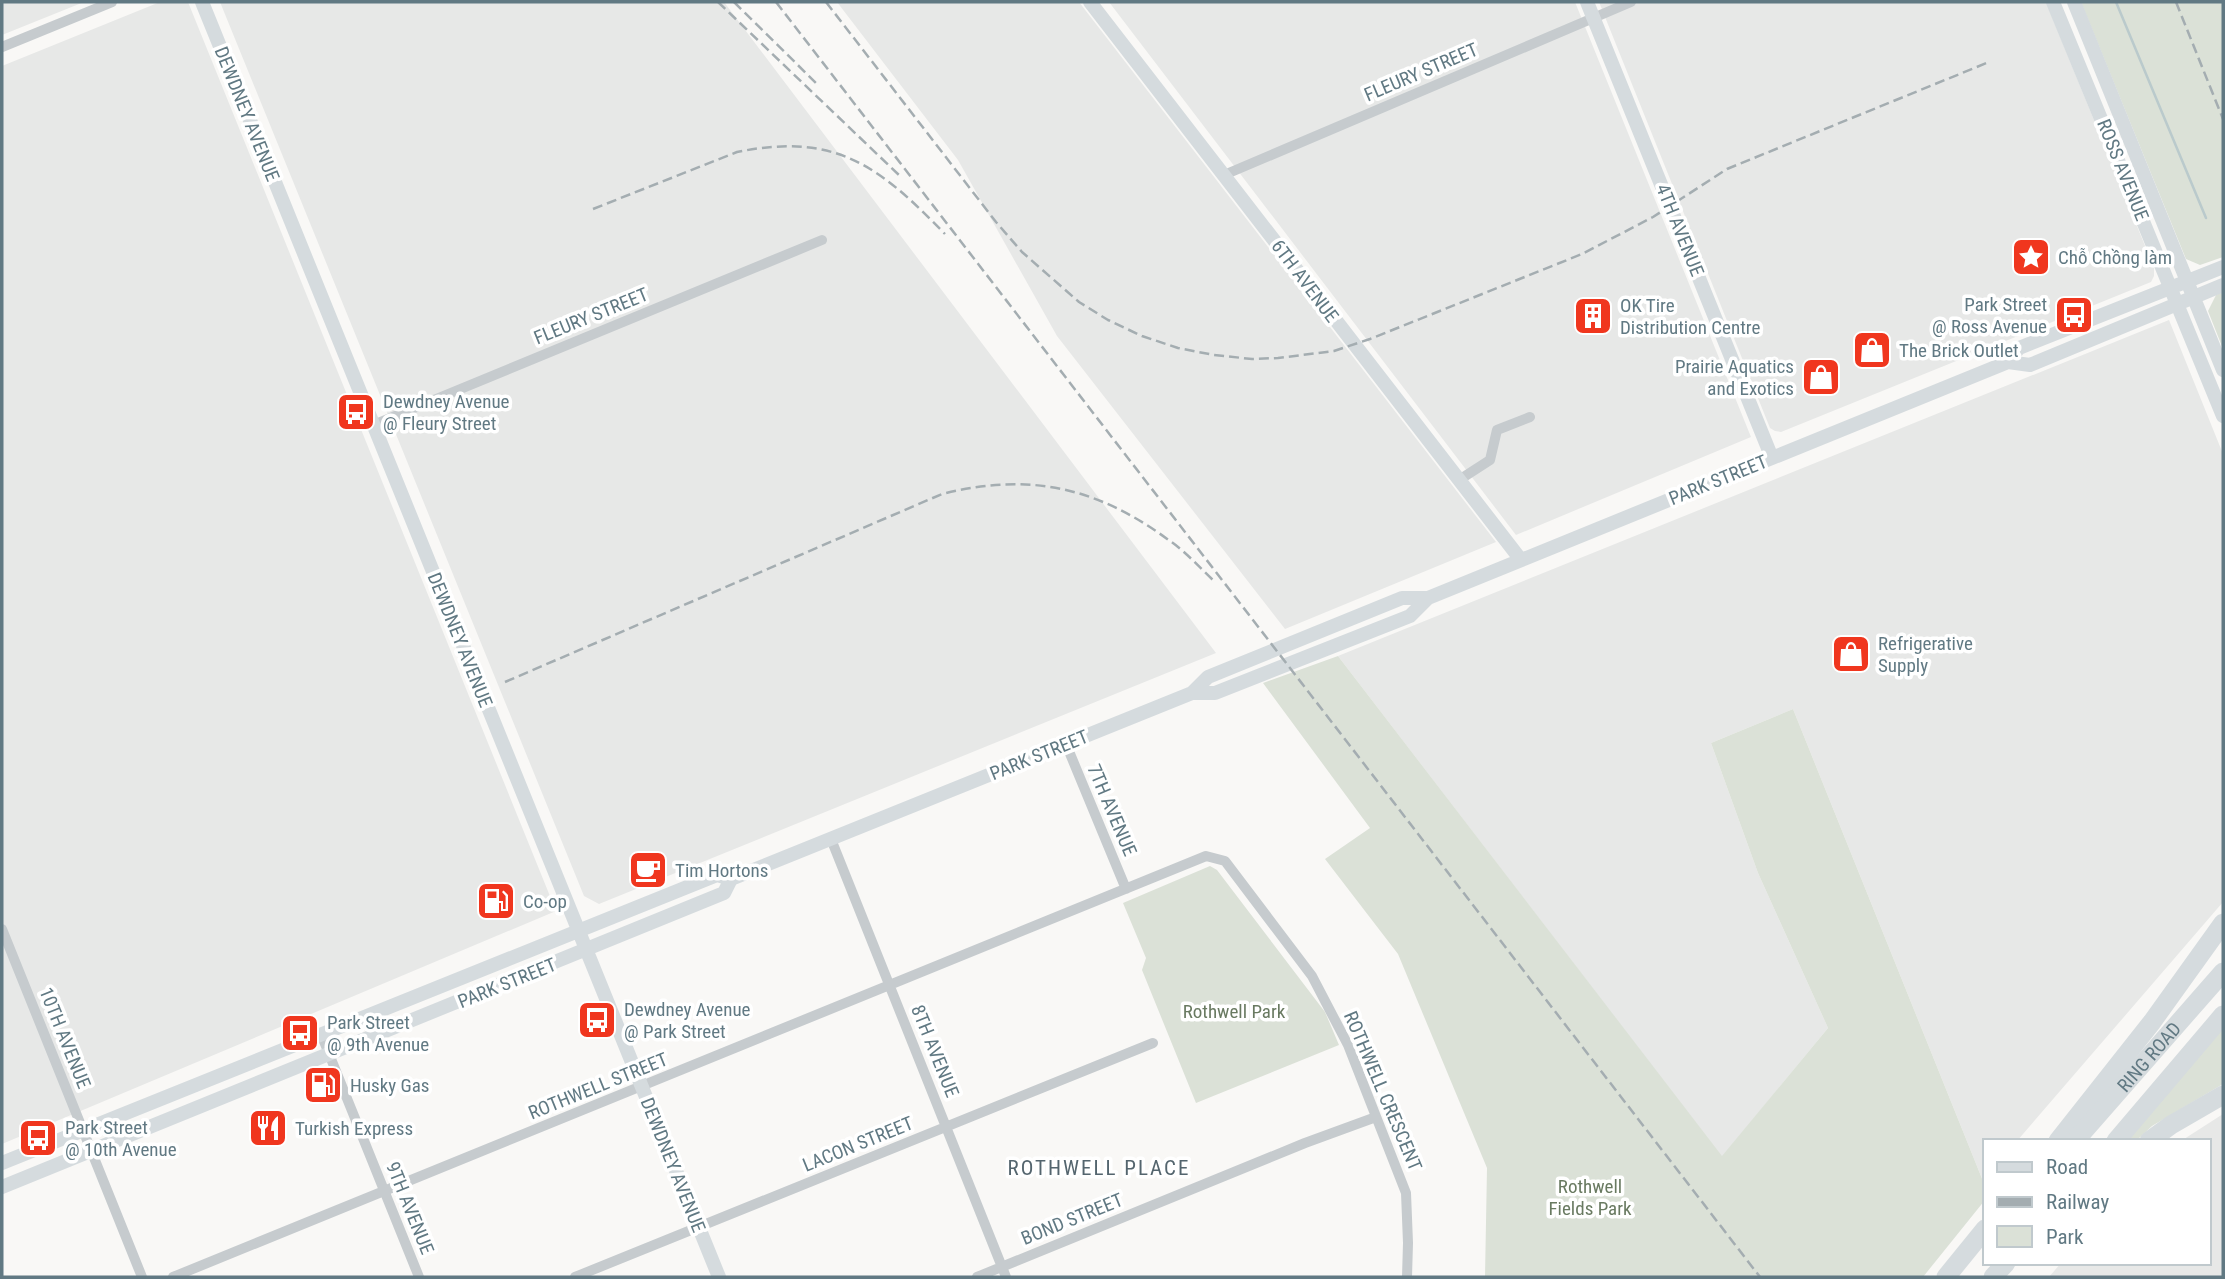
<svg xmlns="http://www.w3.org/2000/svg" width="2225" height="1279" font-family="'Roboto Condensed',sans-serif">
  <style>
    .built { fill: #e7e8e7 }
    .green { fill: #dbe1d7 }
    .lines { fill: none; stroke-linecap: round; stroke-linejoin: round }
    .stream { stroke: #bacacc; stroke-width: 2.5 }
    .street { stroke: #c6cbce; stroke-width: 10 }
    .secondary { stroke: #d5dbde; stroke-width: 14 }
    .highway { stroke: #d5dbde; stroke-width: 19 }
    .rail { stroke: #a4adb1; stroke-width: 2.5; stroke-dasharray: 10 5; stroke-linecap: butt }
    .labels { text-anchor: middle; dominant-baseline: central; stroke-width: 7; stroke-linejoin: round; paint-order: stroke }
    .street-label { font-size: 19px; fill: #617983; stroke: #fff }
    .poi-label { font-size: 19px; fill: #617983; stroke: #fff; text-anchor: start }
    .park-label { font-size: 19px; fill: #697a61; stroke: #fff }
    .neighbourhood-label { font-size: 21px; letter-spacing: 2px; fill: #54656e; stroke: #fff }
  </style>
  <rect width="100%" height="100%" fill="#f9f8f6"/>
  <path class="built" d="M2,2h82l-82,33z
    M160,2h28l368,909 -554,233v-1078z
    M220,2h504l492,651 -617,251 -15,-8z
    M837,2h242l417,540 -211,87 -228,-293 -99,-176z
    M1109,2h466l176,435 -235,98z
    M1599,2h447l108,266v8l-3,6 -370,150 -6,-1 -5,-3z
    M2169,320l54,134v448l-206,239h-32v37l-2,3 -190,-472 -82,34 47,130 70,155 -106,129 -384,-501z
    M2223,1114v163h-174l12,-14h148v-122h-28z"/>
  <path class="green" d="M2081,2h142v255l-23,8 -14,-6z
    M2223,292v57l-15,-38 8,-16z
    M1338,656l384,500 106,-128 -70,-155 -47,-130 82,-34 192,477v14l-62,77h-438l2,-109 -89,-214 -73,-95 45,-31 -107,-145z
    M1210,866l7,4 108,142 14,33 -143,58 -54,-133 4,-12 -23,-55z
    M2223,1026v58l-71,42 -16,15h-11z"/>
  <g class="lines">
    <path class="stream" d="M2116,2l90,216"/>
    <path class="street" d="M2,47l110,-45
      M1224,175l407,-173
      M373,425l449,-185
      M1459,480l31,-20 7,-30 33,-13
      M1066,744l60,145
      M831,839l175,438
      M2,929l140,348
      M321,1034l98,243
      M173,1277l1033,-421 19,5 87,115 36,69 58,148 2,50 -1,34
      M575,1277l578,-234
      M977,1277l328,-134 71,-26"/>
    <path class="secondary" d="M202,2l517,1275
      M1090,2l431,558
      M1587,2l185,456
      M2053,2l170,414
      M2074,2l149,368
      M2008,362l11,-14 204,-81
      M1192,693l16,-16 194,-79h26l580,-236 22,3 193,-80
      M2,1163l715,-288 14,4 461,-186h23l195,-77 18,-18
      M2,1187l722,-294 7,-14"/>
    <g class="highway">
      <path d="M2058,1141l94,-119 71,-99"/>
      <path id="s1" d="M2075,1141l148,-169"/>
      <path d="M2116,1141l107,-126"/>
      <path d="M2149,1141l22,-16 52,-30"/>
      <path d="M1946,1277l39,-48"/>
      <path d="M1993,1277l13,-14"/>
    </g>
    <path class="rail" d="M718,2l182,174
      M734,2l82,81
      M776,2l984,1275
      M826,2l170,220 26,30 57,50 29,18 34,16 36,12 36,7 38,4 26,-1 56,-7 36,-12 212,-85 71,-37 74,-48 262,-107
      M2176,2l47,117
      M593,209l144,-57c99,-20 142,14 208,82
      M505,682l437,-188c88,-22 155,-7 228,47 16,11 29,26 44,40"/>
  </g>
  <defs>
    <symbol id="sight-square" viewBox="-11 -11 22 22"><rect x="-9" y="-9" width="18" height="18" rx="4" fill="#f0361e" stroke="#fff"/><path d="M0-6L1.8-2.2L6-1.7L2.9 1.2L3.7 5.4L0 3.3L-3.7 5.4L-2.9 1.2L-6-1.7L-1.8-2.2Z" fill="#fff"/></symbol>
    <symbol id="bus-square" viewBox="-11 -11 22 22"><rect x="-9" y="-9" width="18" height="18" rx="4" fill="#f0361e" stroke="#fff"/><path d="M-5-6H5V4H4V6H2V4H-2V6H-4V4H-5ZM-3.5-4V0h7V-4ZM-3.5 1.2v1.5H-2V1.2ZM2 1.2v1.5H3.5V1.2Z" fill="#fff"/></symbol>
    <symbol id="building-square" viewBox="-11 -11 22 22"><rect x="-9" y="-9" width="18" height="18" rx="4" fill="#f0361e" stroke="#fff"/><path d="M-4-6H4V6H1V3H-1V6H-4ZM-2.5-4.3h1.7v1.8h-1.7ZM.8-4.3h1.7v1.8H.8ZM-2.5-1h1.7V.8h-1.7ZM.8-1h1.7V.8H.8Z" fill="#fff"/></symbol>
    <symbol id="shop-square" viewBox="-11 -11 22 22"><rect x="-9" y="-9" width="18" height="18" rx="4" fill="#f0361e" stroke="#fff"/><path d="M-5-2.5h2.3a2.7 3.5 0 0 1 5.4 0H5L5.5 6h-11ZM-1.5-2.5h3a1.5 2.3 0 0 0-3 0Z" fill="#fff"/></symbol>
    <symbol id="cafe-square" viewBox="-11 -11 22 22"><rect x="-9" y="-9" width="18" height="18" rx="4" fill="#f0361e" stroke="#fff"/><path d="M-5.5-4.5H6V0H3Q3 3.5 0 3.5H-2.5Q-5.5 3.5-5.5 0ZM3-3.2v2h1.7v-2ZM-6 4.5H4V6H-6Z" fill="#fff"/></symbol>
    <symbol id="fuel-square" viewBox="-11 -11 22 22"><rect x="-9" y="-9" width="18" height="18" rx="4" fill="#f0361e" stroke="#fff"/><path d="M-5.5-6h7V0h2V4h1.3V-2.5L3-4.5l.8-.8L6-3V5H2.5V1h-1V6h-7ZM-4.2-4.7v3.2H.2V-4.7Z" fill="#fff"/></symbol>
    <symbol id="restaurant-square" viewBox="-11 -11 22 22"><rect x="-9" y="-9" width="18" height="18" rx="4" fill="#f0361e" stroke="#fff"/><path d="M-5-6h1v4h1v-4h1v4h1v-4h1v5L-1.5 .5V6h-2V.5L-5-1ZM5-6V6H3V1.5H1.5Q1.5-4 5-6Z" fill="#fff"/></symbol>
  </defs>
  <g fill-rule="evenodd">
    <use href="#sight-square" x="2009" y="235" width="44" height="44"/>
    <use href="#bus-square" x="2052" y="293" width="44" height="44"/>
    <use href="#building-square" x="1571" y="294" width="44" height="44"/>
    <use href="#shop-square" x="1850" y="328" width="44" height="44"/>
    <use href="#shop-square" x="1799" y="355" width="44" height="44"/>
    <use href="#bus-square" x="334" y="390" width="44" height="44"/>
    <use href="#shop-square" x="1829" y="632" width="44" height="44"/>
    <use href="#cafe-square" x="626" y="848" width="44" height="44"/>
    <use href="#fuel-square" x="474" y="879" width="44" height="44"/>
    <use href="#bus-square" x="575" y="998" width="44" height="44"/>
    <use href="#bus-square" x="278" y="1011" width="44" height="44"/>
    <use href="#fuel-square" x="301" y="1063" width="44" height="44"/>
    <use href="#restaurant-square" x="246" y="1106" width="44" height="44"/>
    <use href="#bus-square" x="16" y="1116" width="44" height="44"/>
  </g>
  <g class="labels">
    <g class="street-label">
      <text transform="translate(1421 72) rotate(-23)">FLEURY STREET</text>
      <text transform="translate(247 114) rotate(68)">DEWDNEY AVENUE</text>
      <text transform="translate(2123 170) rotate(68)">ROSS AVENUE</text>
      <text transform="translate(1680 230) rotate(68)">4TH AVENUE</text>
      <text transform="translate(1305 281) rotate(53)">6TH AVENUE</text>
      <text transform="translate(591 316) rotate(-22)">FLEURY STREET</text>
      <text transform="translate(1718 480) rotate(-22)">PARK STREET</text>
      <text transform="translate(460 640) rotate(68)">DEWDNEY AVENUE</text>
      <text transform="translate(1039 755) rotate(-22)">PARK STREET</text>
      <text transform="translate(1112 810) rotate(67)">7TH AVENUE</text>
      <text transform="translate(507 983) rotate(-22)">PARK STREET</text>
      <text transform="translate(65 1038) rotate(68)">10TH AVENUE</text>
      <text transform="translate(935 1051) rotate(68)">8TH AVENUE</text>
      <text stroke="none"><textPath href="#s1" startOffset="112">RING ROAD</textPath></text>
      <text transform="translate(598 1086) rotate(-22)">ROTHWELL STREET</text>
      <text transform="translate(1383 1091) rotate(67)">ROTHWELL CRESCENT</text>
      <text transform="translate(858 1144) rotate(-22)">LACON STREET</text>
      <text transform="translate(673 1165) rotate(68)">DEWDNEY AVENUE</text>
      <text transform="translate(410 1208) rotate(68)">9TH AVENUE</text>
      <text transform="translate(1072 1219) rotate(-22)">BOND STREET</text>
    </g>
    <g class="poi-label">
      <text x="2058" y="257">Chỗ Chồng làm</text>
      <text x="2047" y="304" text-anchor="end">Park Street<tspan x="2047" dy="22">@ Ross Avenue</tspan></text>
      <text x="1620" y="305">OK Tire<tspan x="1620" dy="22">Distribution Centre</tspan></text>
      <text x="1899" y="350">The Brick Outlet</text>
      <text x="1794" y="366" text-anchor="end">Prairie Aquatics<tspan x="1794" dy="22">and Exotics</tspan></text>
      <text x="383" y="401">Dewdney Avenue<tspan x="383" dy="22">@ Fleury Street</tspan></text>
      <text x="1878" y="643">Refrigerative<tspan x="1878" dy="22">Supply</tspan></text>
      <text x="675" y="870">Tim Hortons</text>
      <text x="523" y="901">Co-op</text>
      <text x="624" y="1009">Dewdney Avenue<tspan x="624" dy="22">@ Park Street</tspan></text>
      <text x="327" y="1022">Park Street<tspan x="327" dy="22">@ 9th Avenue</tspan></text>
      <text x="350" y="1085">Husky Gas</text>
      <text x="65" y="1127">Park Street<tspan x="65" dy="22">@ 10th Avenue</tspan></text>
      <text x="295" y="1128">Turkish Express</text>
    </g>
    <g class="park-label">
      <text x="1234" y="1011">Rothwell Park</text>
      <text x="1590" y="1186">Rothwell<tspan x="1590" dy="22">Fields Park</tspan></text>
    </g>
    <g class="neighbourhood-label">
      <text x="1099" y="1168">ROTHWELL PLACE</text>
    </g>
  </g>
  <rect width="2225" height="1279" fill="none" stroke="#617983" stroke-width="7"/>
  <rect x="1983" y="1139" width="228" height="126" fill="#ffffff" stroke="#c0c9cd" stroke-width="2"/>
  <rect x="1997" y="1162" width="35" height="10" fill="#d5dbde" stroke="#c0c9cd" stroke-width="2"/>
  <text x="2046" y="1174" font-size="21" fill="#617983">Road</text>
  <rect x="1997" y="1197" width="35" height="10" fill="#a4adb1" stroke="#c0c9cd" stroke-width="2"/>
  <text x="2046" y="1209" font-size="21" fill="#617983">Railway</text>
  <rect x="1997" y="1226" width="35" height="21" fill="#dbe1d7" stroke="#c0c9cd" stroke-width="2"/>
  <text x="2046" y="1244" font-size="21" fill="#617983">Park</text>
</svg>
